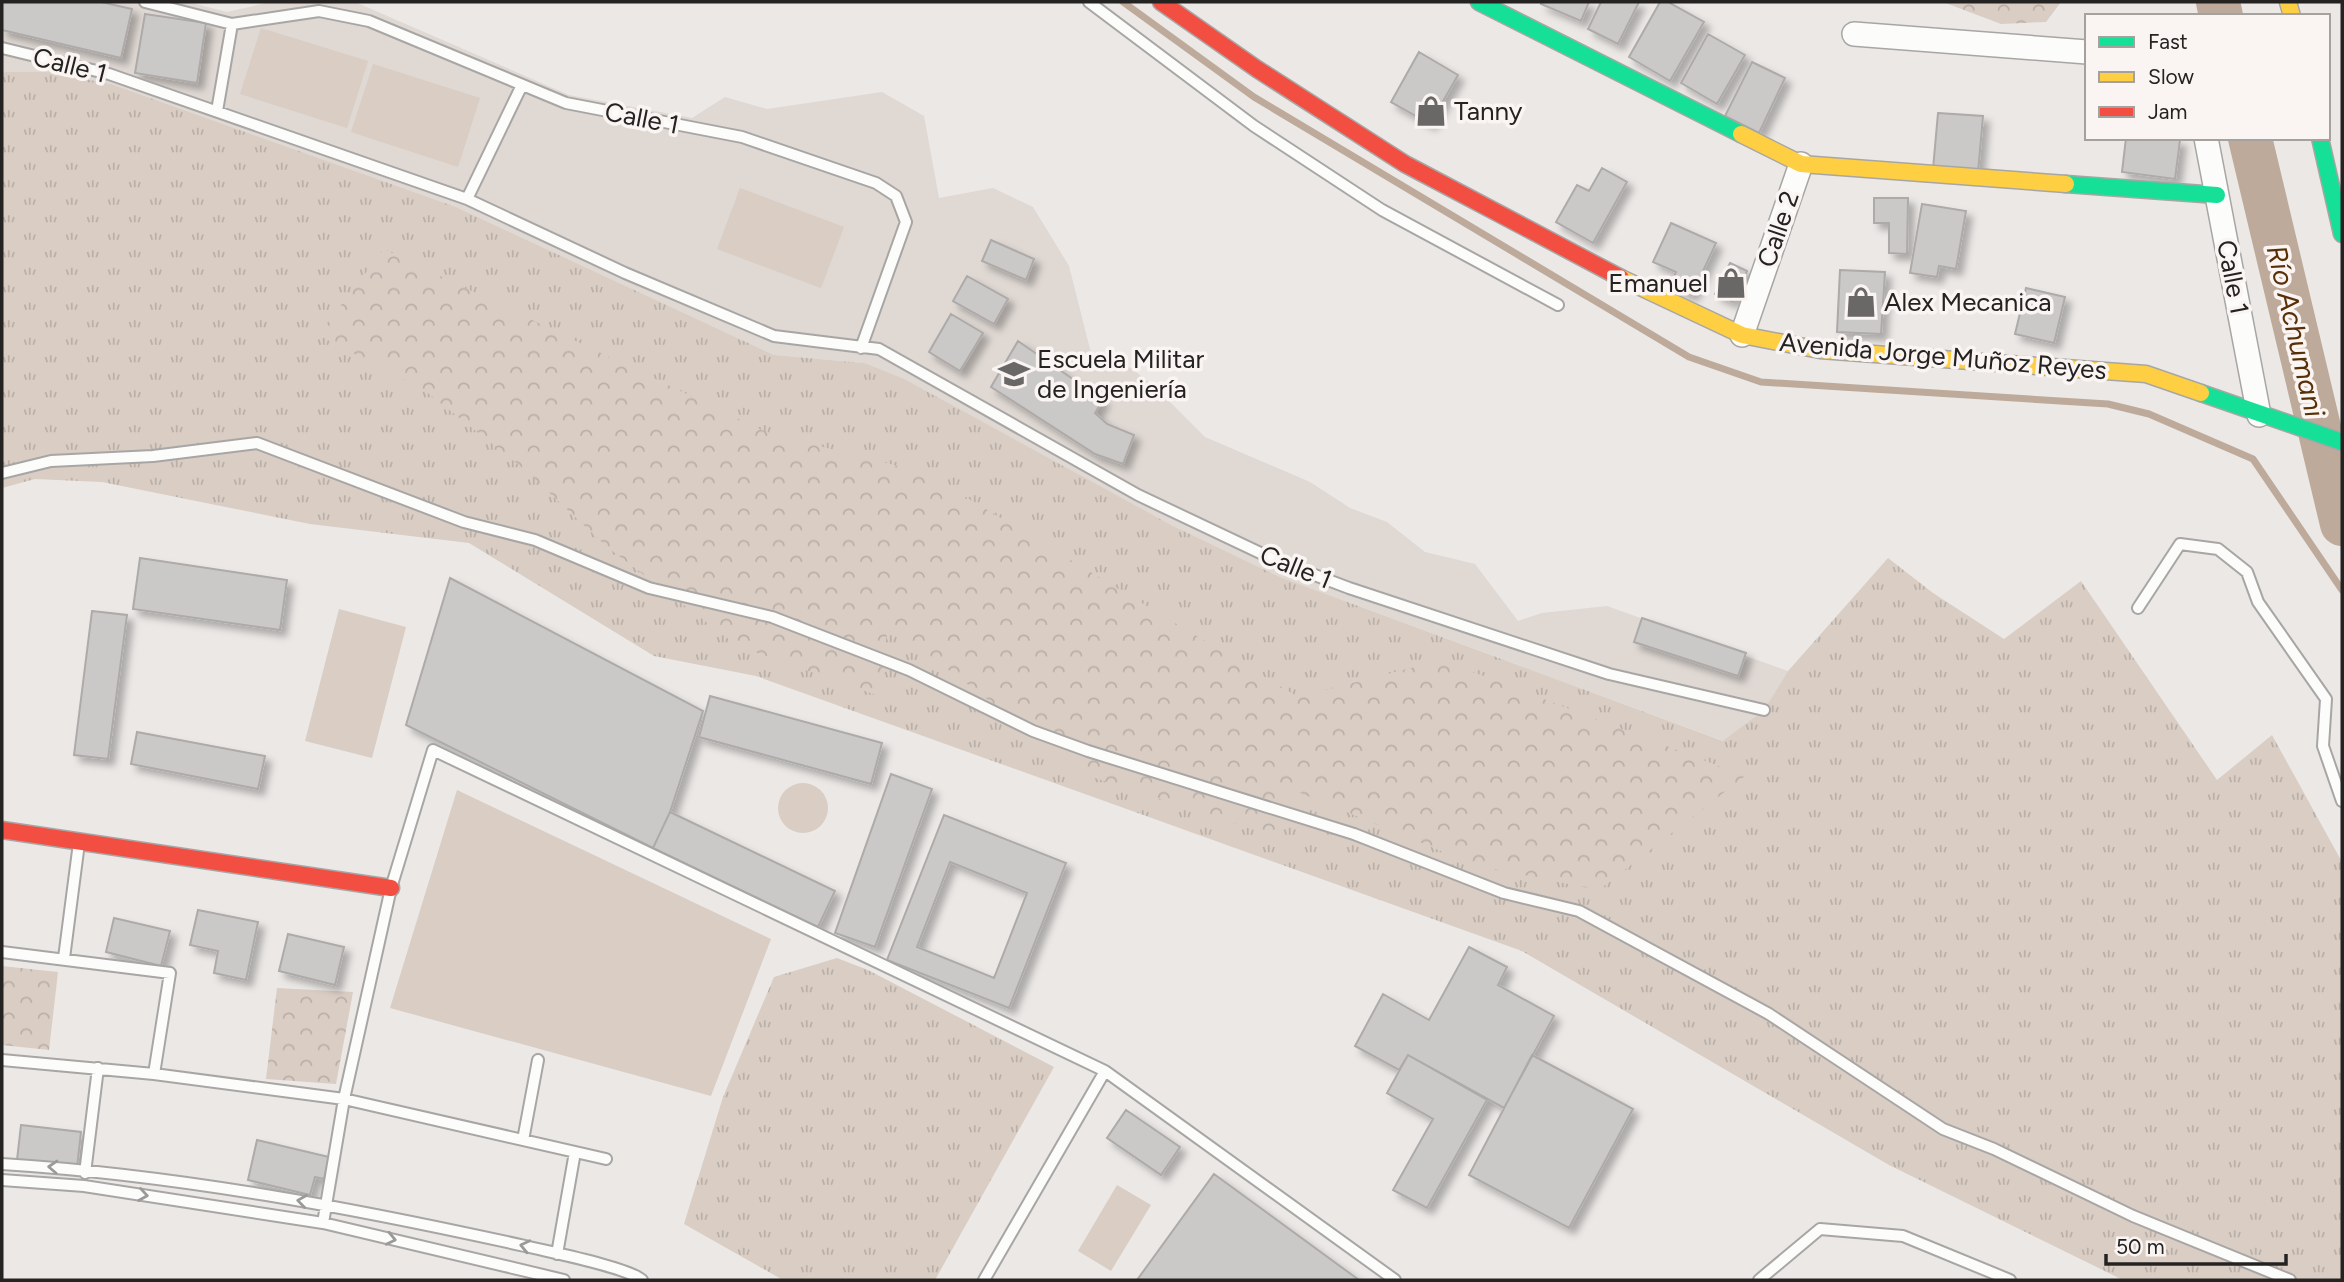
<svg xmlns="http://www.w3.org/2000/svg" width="2344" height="1282" font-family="Figtree,sans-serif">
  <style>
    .built { fill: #dfd8d3 }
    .grass { fill: url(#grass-tufts) }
    .forest { fill: url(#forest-crowns) }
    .garden { fill: #d9cdc4 }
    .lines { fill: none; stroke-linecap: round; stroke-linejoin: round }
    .stream { stroke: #beaa9a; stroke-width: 7 }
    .river { stroke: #beaa9a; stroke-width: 44 }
    .building { fill: #cbc9c8; stroke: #adaaa9; stroke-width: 2; fill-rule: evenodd; filter: url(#shadow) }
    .lane-casing { stroke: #a8a6a5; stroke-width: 14 }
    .street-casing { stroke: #a8a6a5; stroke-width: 26 }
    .fast-casing { stroke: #a8a6a5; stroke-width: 19 }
    .slow-casing { stroke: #a8a6a5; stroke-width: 19 }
    .jam-casing { stroke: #a8a6a5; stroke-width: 19 }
    .lane { stroke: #fcfcfb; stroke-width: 10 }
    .street { stroke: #fcfcfb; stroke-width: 23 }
    .fast { stroke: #16e098; stroke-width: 16 }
    .slow { stroke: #ffcf43; stroke-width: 16 }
    .jam { stroke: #f24e42; stroke-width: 16 }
    .oneway { stroke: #9b9a99 }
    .labels { text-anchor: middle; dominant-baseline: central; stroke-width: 7; stroke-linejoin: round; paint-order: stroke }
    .street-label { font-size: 26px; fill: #242322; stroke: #faf5f2 }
    .poi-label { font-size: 26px; fill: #242322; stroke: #faf5f2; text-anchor: start }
    .water-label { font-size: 28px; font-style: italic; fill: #583008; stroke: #faf5f2 }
  </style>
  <defs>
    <pattern id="grass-tufts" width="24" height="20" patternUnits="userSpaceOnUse" patternTransform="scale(1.75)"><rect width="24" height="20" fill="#d9cdc4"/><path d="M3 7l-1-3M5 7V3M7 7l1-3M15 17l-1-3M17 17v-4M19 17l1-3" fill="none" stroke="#bab0a8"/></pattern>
    <pattern id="forest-crowns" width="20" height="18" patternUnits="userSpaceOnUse" patternTransform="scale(1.75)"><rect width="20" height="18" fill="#d9cdc4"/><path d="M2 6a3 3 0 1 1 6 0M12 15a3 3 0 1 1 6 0" fill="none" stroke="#bab0a8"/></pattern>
    <filter id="shadow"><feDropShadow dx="6" dy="6" stdDeviation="3.5" flood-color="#0004"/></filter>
  </defs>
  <rect width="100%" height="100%" fill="#ebe8e6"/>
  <path class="built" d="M2,2h186l39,10 44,-10h84l214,93 123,23 33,-21 42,12 115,-17 42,24 15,82 54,-10 40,19 36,59 23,91 39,11 26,21 48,48 105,45 40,26 37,14 38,30 50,12 43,57 24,-8 65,-7 181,65 -24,39 -40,31 -444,-164 -109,-52 -307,-162 -90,-8 -318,-148 -345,-123 -62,-12h-47z"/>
  <path class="grass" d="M2,72h47l62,12 345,123 318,148 90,8 40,16 267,146 109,52 443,164 41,-31 24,-39 100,-113 45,35 71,46 77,-58 136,199 55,-45 70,127v418h-219l-234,-115 -367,-214 -766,-275 -102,-20 -185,-113 -159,-19 -208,-42 -67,-3 -33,9z
    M837,958l31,12 186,97 -119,213h-152l-99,-56 39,-127 51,-120z"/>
  <path class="forest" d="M1943,2h118l-15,20 -45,2z
    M384,249l384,184 158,40 372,224 144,-37 303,116 -146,114 -124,-25 -177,-73 -19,46 -190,-62 -201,-152 -9,72 -141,-50 -131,-99 -82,-77 -101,-80 -106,-55z
    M2,966l56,6 -9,78 -47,-5z
    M277,988l76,4 -17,92 -70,-5z"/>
  <path class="garden" d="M261,28l107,33 -21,67 -107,-34z
    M373,64l107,34 -22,69 -107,-35z
    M740,188l104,39 -23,61 -104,-39z
    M339,609l67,18 -34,131 -67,-17z
    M778 808a25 25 0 1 1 50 0a25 25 0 1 1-50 0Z
    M457,790l314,149 -60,157 -321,-88z
    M1117,1185l34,20 -40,66 -33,-20z"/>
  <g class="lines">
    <path class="stream" d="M1123,2l131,95 435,260 72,25 347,22 41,10 104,45 89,131"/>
    <path class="river" d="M2218,2l3,14
      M2250,138l92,386"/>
  </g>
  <path class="building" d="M2,2h99l31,7 -11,49 -119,-28z
    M1542,2h47l-8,19 -40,-17z
    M1601,2h38l-21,42 -30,-15z
    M1660,2h8l36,20 -34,59 -41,-24z
    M145,14l61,9 -9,60 -62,-10z
    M1708,34l37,21 -28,49 -36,-21z
    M1419,52l39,23 -28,49 -39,-22z
    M1752,62l33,16 -26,55 -34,-17z
    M1938,113l45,3 -5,56 -45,-3z
    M2126,138l54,2 -5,39 -53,-7z
    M1602,168l25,14 -34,61 -37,-21 21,-37 12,6z
    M1874,198h34l-1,56 -18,-1v-30h-15z
    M1922,204l44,7 -10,58 -17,-3 -2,11 -27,-4z
    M1671,223l45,20 -24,52 -22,-9 6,-14 -23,-10z
    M991,240l43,19 -8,21 -44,-19z
    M1730,263l17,8 -14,31 -18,-8z
    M1840,270l45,2 -4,62 -44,-2z
    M967,276l41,23 -14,25 -41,-23z
    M2026,288l39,9 -11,46 -39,-9z
    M951,314l32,19 -23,38 -31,-19z
    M1018,341l85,59 -8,13 12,11 27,11 -11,29 -28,-10 -104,-67z
    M140,558l147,22 -7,50 -147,-21z
    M450,578l253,133 -33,101 -17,36 -247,-123z
    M92,611l35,4 -19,144 -34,-4z
    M1642,618l104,35 -8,23 -104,-34z
    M710,696l172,47 -11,41 -172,-47z
    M137,732l128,24 -7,33 -127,-25z
    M891,774l41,15 -57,158 -40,-14z
    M670,812l165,79 -17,36 -165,-79z
    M944,815l122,48 -57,145 -122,-48zM950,862l77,31 -33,85 -77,-31z
    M198,910l60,12 -12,58 -32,-7 4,-22 -28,-6z
    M114,918l56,13 -9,35 -55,-14z
    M288,934l56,13 -9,38 -56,-14z
    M1469,947l38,20 -9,18 56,31 -50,92 -96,-53 -9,15 -44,-24 28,-52 46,26z
    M1408,1055l79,45 -60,108 -34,-18 40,-71 -46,-26z
    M1532,1055l101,54 -64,119 -100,-53z
    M1126,1110l54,37 -19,28 -54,-37z
    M21,1125l60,7 -4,35 -60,-7z
    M257,1140l72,17 -5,22 -9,-2 -5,18 -62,-15z
    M1214,1174l145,106h-222z"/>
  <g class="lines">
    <defs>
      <path id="lane" d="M145,2l87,22 87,-13 50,10 197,82 176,34 134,46 20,13 10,26 -45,126
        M1089,2l165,124 128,84 176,95
        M2,48l107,26 358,125 158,74 149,63 105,13 259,146 137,65 74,28 260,86 155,36
        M217,111l15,-87
        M467,199l55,-114
        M2,473l49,-12 102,-5 104,-13 207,79 71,18 114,48 123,29 137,53 124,61 55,20 266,83 150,59 75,18 190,103 174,115 51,20 139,67 157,64
        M2138,608l42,-64 38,5 29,23 11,30 68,97 -3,47 19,55
        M2,952l168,21 -16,101
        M64,958l15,-115
        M2,1060l152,14 190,25 262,60
        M523,1140l15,-80
        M2,1164c176,11 351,44 523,82 24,6 102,21 117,34
        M85,1173l13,-105
        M2,1180l82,6 239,37 241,57
        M323,1223l21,-124 47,-211 42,-138 672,321 290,209
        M557,1254l18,-102
        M984,1280l121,-209
        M1759,1280l61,-51 83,7 107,44"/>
      <path id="street" d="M1854,34l233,18
        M2206,138l53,277
        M1742,335l59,-171"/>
      <path id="fast" d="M1479,2l262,132
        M2320,138l22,96
        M2066,184l151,11
        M2201,393l141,49"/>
      <path id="slow" d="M2288,2l4,14
        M1741,134l60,30 265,20
        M1621,278l121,57 78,15 326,24 55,19"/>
      <path id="jam" d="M1161,2l96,67 148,95 216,114
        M2,830l389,58"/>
    </defs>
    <use href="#lane" class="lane-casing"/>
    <use href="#street" class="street-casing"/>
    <use href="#fast" class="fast-casing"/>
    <use href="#slow" class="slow-casing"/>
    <use href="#jam" class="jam-casing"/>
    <use href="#lane" class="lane"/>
    <use href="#street" class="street"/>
    <use href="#fast" class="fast"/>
    <use href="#slow" class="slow"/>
    <use href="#jam" class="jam"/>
  </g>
  <defs><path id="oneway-chevron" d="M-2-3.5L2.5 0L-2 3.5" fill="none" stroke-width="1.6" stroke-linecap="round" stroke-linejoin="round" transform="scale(1.75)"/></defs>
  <g class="oneway">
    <use href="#oneway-chevron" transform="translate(53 1167) rotate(-177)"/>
    <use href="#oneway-chevron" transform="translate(143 1195) rotate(9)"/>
    <use href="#oneway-chevron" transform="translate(302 1201) rotate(-172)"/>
    <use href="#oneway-chevron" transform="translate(391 1239) rotate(13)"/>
    <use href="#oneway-chevron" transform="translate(525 1246) rotate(-167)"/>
  </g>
  <defs>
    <symbol id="shop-bare" viewBox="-9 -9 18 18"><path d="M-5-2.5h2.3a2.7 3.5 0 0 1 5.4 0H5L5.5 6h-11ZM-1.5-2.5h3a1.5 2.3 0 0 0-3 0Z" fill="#6a6867" stroke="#faf5f2" stroke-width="2.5" paint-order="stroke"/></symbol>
    <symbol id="university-bare" viewBox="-9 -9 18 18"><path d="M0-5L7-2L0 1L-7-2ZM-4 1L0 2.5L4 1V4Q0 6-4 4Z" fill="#6a6867" stroke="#faf5f2" stroke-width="2.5" paint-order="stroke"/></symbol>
  </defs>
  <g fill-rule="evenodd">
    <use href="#shop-bare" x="1409" y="89" width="44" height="44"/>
    <use href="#shop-bare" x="1709" y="261" width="44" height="44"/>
    <use href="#shop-bare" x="1839" y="280" width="44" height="44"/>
    <use href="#university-bare" x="992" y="352" width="44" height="44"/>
  </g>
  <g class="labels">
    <g class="street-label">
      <text transform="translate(70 65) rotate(14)">Calle 1</text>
      <text transform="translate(642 118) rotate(11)">Calle 1</text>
      <text transform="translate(1778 229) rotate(-71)">Calle 2</text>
      <text transform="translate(2233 277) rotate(79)">Calle 1</text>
      <text transform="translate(1943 356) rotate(5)">Avenida Jorge Muñoz Reyes</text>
      <text transform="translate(1296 567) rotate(22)">Calle 1</text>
    </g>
    <g class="poi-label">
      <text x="1454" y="111">Tanny</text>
      <text x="1708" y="283" text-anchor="end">Emanuel</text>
      <text x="1884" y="302">Alex Mecanica</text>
      <text x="1037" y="359">Escuela Militar<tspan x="1037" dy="30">de Ingeniería</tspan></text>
    </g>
    <g class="water-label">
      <text transform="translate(2296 331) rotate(77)">Río Achumani</text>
    </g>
  </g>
  <rect width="2344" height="1282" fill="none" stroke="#242322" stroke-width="7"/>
  <rect x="2085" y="14" width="245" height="126" fill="#faf5f2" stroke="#a4a19f" stroke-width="2"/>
  <rect x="2099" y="37" width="35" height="10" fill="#16e098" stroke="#a4a19f" stroke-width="2"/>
  <text x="2148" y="49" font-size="21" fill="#242322">Fast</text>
  <rect x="2099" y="72" width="35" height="10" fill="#ffcf43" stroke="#a4a19f" stroke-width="2"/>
  <text x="2148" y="84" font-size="21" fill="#242322">Slow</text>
  <rect x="2099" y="107" width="35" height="10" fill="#f24e42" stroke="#a4a19f" stroke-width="2"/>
  <text x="2148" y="119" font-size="21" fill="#242322">Jam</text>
  <path d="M2106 1254v10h180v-10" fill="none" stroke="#242322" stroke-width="3.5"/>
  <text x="2116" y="1254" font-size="21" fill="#242322" stroke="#faf5f2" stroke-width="5" paint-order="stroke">50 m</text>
</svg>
